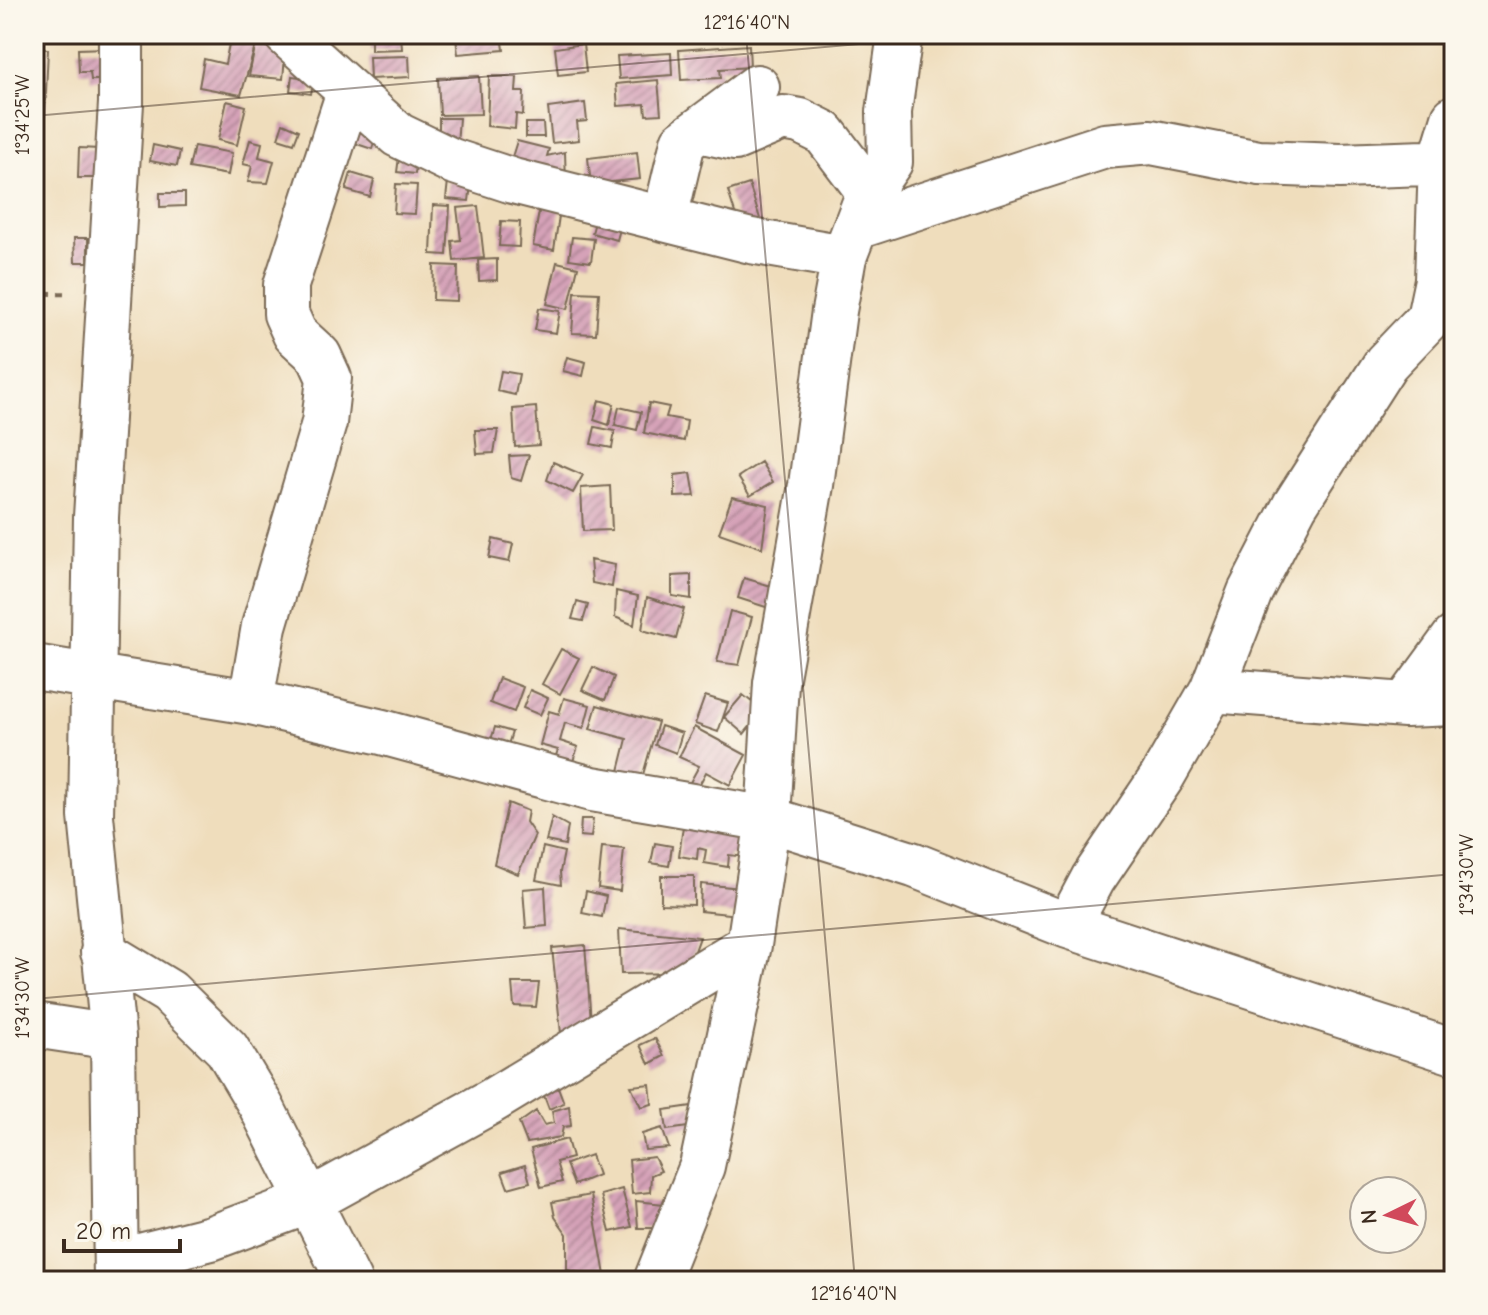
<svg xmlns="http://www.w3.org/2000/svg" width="1488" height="1315" font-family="'Comic Neue',sans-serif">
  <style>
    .building { fill: url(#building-hatch) }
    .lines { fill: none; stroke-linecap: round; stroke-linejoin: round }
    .street-casing { stroke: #7a6955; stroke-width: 48 }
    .path { stroke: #7a6955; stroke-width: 5; stroke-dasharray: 6 6; stroke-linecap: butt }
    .street { stroke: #fff; stroke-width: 44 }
    .ticks { fill: none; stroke: #3b2a1e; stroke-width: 2; stroke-opacity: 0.45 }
    .neatline { fill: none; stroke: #3b2a1e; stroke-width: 3 }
    .ticks-label { font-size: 20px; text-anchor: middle; fill: #3b2a1e }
  </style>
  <defs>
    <pattern id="building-hatch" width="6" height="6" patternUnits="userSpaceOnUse" patternTransform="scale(2)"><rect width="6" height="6" fill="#d5a2b8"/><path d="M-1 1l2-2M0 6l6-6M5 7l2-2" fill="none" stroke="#ae8495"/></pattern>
  </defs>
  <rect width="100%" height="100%" fill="#fbf7ec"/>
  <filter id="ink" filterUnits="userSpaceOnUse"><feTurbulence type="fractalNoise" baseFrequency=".0125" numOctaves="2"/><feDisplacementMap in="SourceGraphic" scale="16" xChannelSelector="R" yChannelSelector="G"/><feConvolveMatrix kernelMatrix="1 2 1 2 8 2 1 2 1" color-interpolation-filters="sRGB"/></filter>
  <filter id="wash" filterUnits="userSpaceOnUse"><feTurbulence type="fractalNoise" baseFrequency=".006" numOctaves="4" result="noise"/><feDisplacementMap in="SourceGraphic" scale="32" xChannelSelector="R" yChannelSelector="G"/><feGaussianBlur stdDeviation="1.8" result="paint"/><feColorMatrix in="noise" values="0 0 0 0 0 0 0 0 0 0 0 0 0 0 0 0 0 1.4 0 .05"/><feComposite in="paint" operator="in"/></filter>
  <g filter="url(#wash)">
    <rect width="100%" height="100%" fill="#efddbc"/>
    <g id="blocks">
      <path class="building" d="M231,34h34l21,11 -3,34 -34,-3 7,-33 -15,52 -42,-8 5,-28 21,5z
        M371,34h30l1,15 -31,1z
        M449,34h53l2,16 -46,4 -2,-16 -6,1z
        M583,44l3,28 -28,3 -3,-27z
        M749,45l1,22 -30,2 1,9 -40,2 -2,-30z
        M106,48v32h-15l-1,-8h-11l-1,-23z
        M34,49h14l-3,64 -11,-1z
        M671,53l1,22 -53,4 -2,-23z
        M409,56l1,21 -40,2 -1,-22z
        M292,76l22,3 -3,15 -21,-3z
        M479,76l2,38 -41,1 -2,-37z
        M489,76l28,1 -1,15h8l-1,23 -7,-1 -1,15 -28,-3z
        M658,80l3,34 -15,1 -1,-11 -27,2 -2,-22z
        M227,101l19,5 -9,39 -19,-5z
        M585,103l2,18 -10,1 2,18 -27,3 -4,-35z
        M439,118h20l-2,27 -18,-1z
        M283,123l16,7 -5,13 -16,-5z
        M526,123h17l1,14h-18z
        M359,125l19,5 -6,19 -18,-6z
        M250,140l12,3 -3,14 15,4 -6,22 -20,-1 4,-16 -9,-2z
        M517,141l32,8 -2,7 18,-4 1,32 -64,-29 10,2z
        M153,145l27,6 -3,15 -27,-5z
        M194,146l38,7 -4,22 -39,-7z
        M79,148l20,1 -1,29h-20z
        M637,152l3,27 -49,5 -3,-26z
        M399,157l18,2 -2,15 -18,-2z
        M351,173l23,7 -4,17 -24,-7z
        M448,181l23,3 -2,17 -23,-2z
        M396,184l21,1 -2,29 -21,-1z
        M749,184l14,44 -21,7 -14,-44z
        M34,193h6l-1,50h-5z
        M160,193h25v13l-25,1z
        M433,205l17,1 -3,49 -16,-1z
        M478,206l6,52 -30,3 -2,-20 9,-1 -4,-32z
        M540,206l20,3 -6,41 -21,-4z
        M596,218l25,7 -4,15 -25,-7z
        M501,221l19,1 -1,25 -20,-1z
        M572,237l22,2 -3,23 -22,-3z
        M74,238h14v24h-13z
        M497,259v21l-18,1 -1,-21z
        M557,262l21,5 -10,42 -21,-5z
        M434,265l24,1 -1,35 -24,-1z
        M575,292l24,1 -3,41 -24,-1z
        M539,308l21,3 -4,22 -21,-3z
        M567,357l19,5 -3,14 -20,-5z
        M501,371l18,3 -4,21 -18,-4z
        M599,400l15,4 -5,21 -15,-5z
        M649,403l20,4 -3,10 21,4 -3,20 -40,-8z
        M536,407l3,38 -24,2 -2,-38z
        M619,407l22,5 -4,18 -22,-5z
        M595,427l20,4 -3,17 -21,-4z
        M475,430h23l-4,23 -17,1z
        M529,455l-8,26 -10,-3 -2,-22z
        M553,462l30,13 -10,18 -26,-13z
        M761,462l12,20 -23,14 -12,-19z
        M691,473l4,23 -20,1v-22z
        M610,486l2,44 -29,1 -2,-43z
        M732,497l36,8 -6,43 -43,-15z
        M493,539l20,5 -4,18 -20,-4z
        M590,560l25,5 -3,22 -20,-4z
        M691,575v24l-19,-3v-20z
        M744,578l34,10 -6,21 -34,-11z
        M616,591l22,5 -4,29 -19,-8z
        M647,597l37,12 -8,30 -34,-9z
        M577,602l11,3 -5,16 -11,-2z
        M730,611l22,6 -13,48 -22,-3z
        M561,649l18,9 -19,36 -18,-10z
        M593,667l21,10 -9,23 -23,-10z
        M499,678l24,9 -9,25 -24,-9z
        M530,690l18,8 -8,17 -17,-7z
        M743,695l20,16 -19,23 -20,-17z
        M705,696l23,7 -10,29 -23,-8z
        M564,698l26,7 -6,23 -19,-5 -5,18 18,6 -10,28 -17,-6 7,-19 -18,-5 9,-34 10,3z
        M597,705l61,17 -16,56 -23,-7 8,-32 -37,-10z
        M661,726l21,7 -6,20 -21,-8z
        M495,727l17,5 -5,16 -17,-5z
        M694,727l52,28 -16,30 -24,-13 -10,19 -8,-5 11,-20 -20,-9z
        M508,803l20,8 -2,11 9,13 -17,39 -24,-10z
        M552,817l16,9 -3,19 -19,-4z
        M581,819h12l-2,18 -11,-1z
        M683,826l66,10 -3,21 -17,-2 -1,12 -24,-4 2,-13 -8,-2 -1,11 -18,-3z
        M655,843l17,3 -3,20 -18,-3z
        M543,847l21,5 -4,20 1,13 -25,-5z
        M602,847l22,2 -4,42 -22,-3z
        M661,876h33v29l-33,-1z
        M701,884l40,4 -3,27 -38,-4z
        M545,887l2,39 -21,2 -3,-39z
        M586,891l20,5 -4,21 -20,-4z
        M619,929l81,8 -13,36 -66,1z
        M585,945l7,89 -30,9 -10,-95z
        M512,983h27l-3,24 -22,-1z
        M655,1038l9,18 -15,8 -9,-19z
        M650,1084l2,20 -11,3 -10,-21z
        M558,1087l6,16 -15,6 -6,-16z
        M569,1106l2,20 -8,1 -2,10 -34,6 -8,-20 17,-12 8,14 10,-2 -2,-12z
        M692,1106l3,20 -28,4 -3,-20z
        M662,1128l7,20 -24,2 -3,-16z
        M567,1139l5,19 -16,4 6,20 -21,5 -10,-38z
        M591,1155l7,20 -24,10 -8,-21z
        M654,1157l7,14 -10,4 -1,17 -18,2 -3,-34z
        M525,1165l5,17 -22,6 -6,-16z
        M622,1189l10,38 -22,5 -9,-37z
        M591,1195l15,86h-25l-1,-8 -13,-3v-36l-12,-17 -3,-15z
        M636,1201l29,3 -10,24h-17z"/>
    </g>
  </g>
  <g filter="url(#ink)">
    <use href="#blocks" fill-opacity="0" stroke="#7a6955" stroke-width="2"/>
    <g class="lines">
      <defs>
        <path id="street" d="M286,34l112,101 54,26 61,20 238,60 93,16
          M699,130l36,8 48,-20 17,3 24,12 45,59
          M665,218l18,-76 74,-55
          M856,227l249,-81 46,-4 108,21 81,3 114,-4
          M34,667l217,35 131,30 210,57 176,30 146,46 154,61 386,126
          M1212,690l193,15 49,-2
          M251,702l13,-76 60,-203 5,-45 -10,-22 -24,-22 -9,-20v-29l63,-193
          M1405,705l49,-67
          M1068,926l25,-47 69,-102 50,-87 38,-98 45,-87 91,-142 43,-45 8,-38 4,-119 13,-43
          M103,952l66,40 58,57 34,57 88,175
          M34,1025l79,12
          M116,1262l95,-24 99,-37 180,-99 259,-157
          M116,1281l-3,-244 -22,-221 5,-299 25,-414v-69
          M656,1281l46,-115 47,-221 19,-126 8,-136 35,-198 23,-174 10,-54 25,-65 21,-30 -1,-50 11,-78"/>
      </defs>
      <use href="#street" class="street-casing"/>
      <path class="path" d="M34,293l35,1"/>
      <use href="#street" class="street"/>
    </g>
  </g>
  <path class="ticks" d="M746,34l109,1247M34,116l939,-82M34,999l1420,-125"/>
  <rect width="1488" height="1315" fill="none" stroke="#fbf7ec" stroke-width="88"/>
  <g transform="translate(1388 1215) rotate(265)"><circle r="38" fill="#fbf7ec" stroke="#aea59a" stroke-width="2"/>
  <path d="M0-6L14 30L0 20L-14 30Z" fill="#d1495b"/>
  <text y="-12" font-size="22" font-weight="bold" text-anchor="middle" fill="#3b2a1e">N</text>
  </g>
  <path d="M64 1239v12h116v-12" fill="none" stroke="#3b2a1e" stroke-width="4"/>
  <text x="76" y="1239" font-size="24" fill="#3b2a1e" stroke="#fbf7ec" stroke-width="6" paint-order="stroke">20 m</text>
  <rect x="44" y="44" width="1400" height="1227" class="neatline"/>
  <g class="ticks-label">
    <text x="747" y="29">12°16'40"N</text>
    <text transform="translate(22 115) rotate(-90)" y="7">1°34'25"W</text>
    <text transform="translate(1466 875) rotate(-90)" y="7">1°34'30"W</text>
    <text transform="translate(22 998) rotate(-90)" y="7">1°34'30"W</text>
    <text x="854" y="1300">12°16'40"N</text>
  </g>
</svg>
